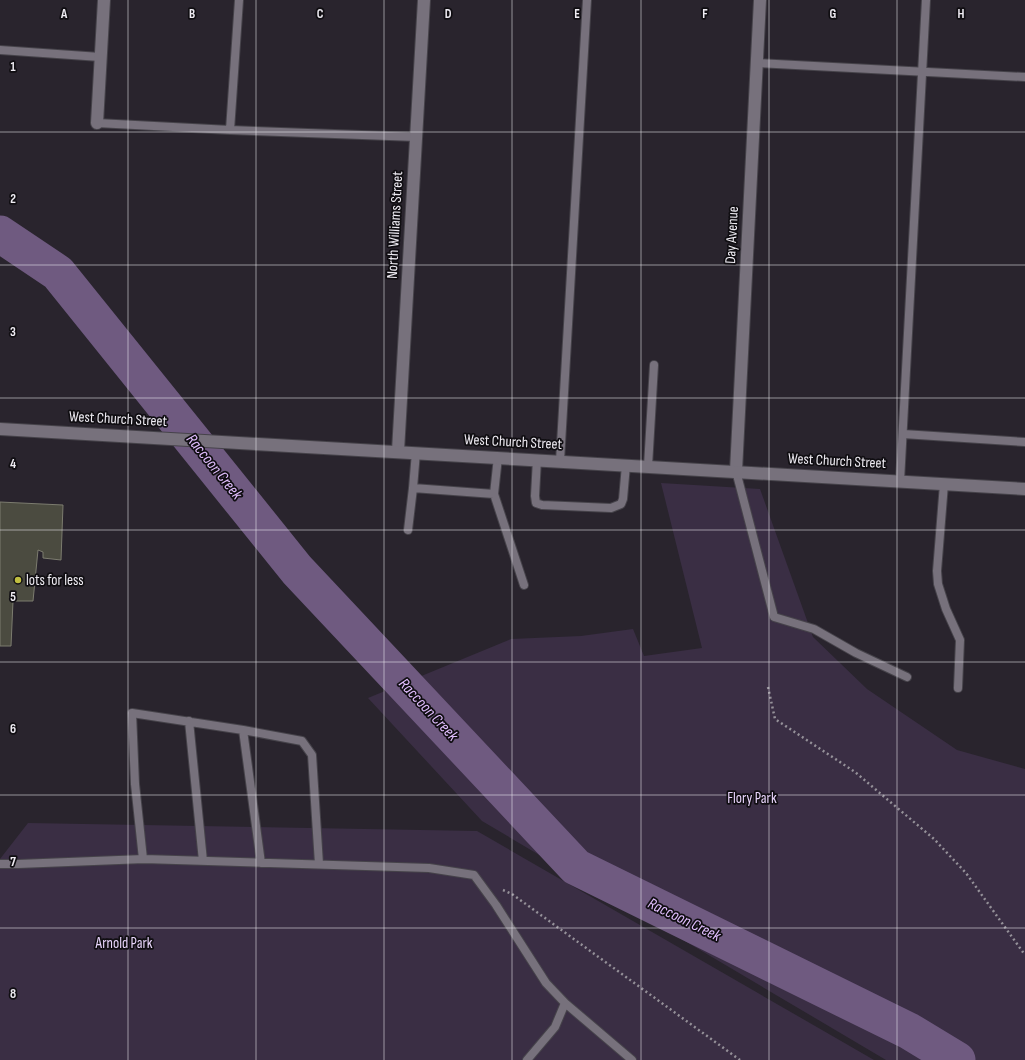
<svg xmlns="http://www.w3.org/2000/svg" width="1025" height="1060" font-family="'Sofia Sans Condensed',sans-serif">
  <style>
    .green { fill: #3a2e44 }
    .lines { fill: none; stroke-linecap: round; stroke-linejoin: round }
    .river { stroke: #6f5a80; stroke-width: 37 }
    .building { fill: #4b4b40; stroke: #7c7c6f }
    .lane-casing { stroke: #46434a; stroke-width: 10 }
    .street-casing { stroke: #46434a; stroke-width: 14 }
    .secondary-casing { stroke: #46434a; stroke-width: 14 }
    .path { stroke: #959199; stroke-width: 2.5; stroke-dasharray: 2 3; stroke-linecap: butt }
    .lane { stroke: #77717c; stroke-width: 8 }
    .street { stroke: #77717c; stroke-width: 12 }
    .secondary { stroke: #77717c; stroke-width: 12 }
    .grid { fill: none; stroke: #efecf3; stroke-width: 1; stroke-opacity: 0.55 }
    .poi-dot { fill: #c0be40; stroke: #100e12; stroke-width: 1.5 }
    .labels { text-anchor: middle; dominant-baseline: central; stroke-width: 3.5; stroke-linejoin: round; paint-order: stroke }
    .street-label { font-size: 15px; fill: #efecf3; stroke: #100e12 }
    .poi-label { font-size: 15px; fill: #efecf3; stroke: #100e12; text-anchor: start }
    .park-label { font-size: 15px; fill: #e9d5fc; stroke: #100e12 }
    .water-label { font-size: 16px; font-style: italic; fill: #e1befe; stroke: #100e12 }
    .grid-label { font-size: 13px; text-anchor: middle; font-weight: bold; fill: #efecf3; stroke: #100e12; stroke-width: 3.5; stroke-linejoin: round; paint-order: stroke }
  </style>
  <rect width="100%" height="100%" fill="#29242d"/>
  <path class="green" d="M661,483l99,6 53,148 54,52 90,61 68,19v291h-139l-404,-239 -114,-123 143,-59 70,-3 52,-7 11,27 58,-8z
    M28,823l449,8 397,229h-874v-201z"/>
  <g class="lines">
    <path class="river" d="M0,234l58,39 239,297 279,297 333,164 48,29"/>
  </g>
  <path class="building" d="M0,502l63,3 -2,55 -18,-2v-6l-5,-2 -5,51h-20l-2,45h-11z"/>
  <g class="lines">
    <defs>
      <path id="lane" d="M0,50l100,7
        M757,63l268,14
        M97,123l133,7 186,7
        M230,130l9,-130
        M903,434l122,8
        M416,452l-3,36 81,6
        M498,457l-4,37 30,91
        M537,459l-2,37 1,7 6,2 69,3 10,-4 2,-5 3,-34
        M560,461l27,-461
        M648,466l6,-101
        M736,471l38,146 40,12 42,24 51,24
        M900,481l26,-481
        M944,484l-7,87 1,13 8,25 14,31 -2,48
        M408,530l5,-42
        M189,721l14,140
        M243,730l18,133
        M143,859l-8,-75 -3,-71 111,17 59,11 10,14 7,109
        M0,864h18l126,-5 285,9 45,7 22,30 50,78 19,20 -10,24 -28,33
        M565,1003l67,57"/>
      <path id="street" d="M97,123l7,-123
        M398,451l26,-451
        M736,471l24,-471"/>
      <path id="secondary" d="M0,429l1025,60"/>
    </defs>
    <use href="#lane" class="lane-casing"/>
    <use href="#street" class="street-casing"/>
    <use href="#secondary" class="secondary-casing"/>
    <path class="path" d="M768,687l7,32 80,53 79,67 32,34 59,82
      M503,890l9,4 228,166"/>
    <use href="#lane" class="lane"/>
    <use href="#street" class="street"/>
    <use href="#secondary" class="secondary"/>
  </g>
  <path class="grid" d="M128,0v1060M256,0v1060M384,0v1060M512,0v1060M641,0v1060M769,0v1060M897,0v1060M0,132h1025M0,265h1025M0,398h1025M0,530h1025M0,662h1025M0,795h1025M0,928h1025"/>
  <circle class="poi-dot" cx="18" cy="580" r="4"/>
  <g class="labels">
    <g class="street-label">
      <text transform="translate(395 225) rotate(-87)">North Williams Street</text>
      <text transform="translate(732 235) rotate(-87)">Day Avenue</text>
      <text transform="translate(118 419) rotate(3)">West Church Street</text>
      <text transform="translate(513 442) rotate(3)">West Church Street</text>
      <text transform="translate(837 461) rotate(3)">West Church Street</text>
    </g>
    <g class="poi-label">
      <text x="26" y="580">lots for less</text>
    </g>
    <g class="park-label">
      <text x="752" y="798">Flory Park</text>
      <text x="124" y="943">Arnold Park</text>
    </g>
    <g class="water-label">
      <text transform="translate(214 467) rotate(51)">Raccoon Creek</text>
      <text transform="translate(428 710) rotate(47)">Raccoon Creek</text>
      <text transform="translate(684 920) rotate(26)">Raccoon Creek</text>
    </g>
  </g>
  <g class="grid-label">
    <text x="64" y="18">A</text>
    <text x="192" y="18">B</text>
    <text x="320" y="18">C</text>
    <text x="448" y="18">D</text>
    <text x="577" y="18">E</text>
    <text x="705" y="18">F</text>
    <text x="833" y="18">G</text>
    <text x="961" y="18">H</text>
    <text x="13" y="71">1</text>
    <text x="13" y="203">2</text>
    <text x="13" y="336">3</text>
    <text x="13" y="468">4</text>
    <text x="13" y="601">5</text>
    <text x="13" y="733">6</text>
    <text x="13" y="866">7</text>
    <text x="13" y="998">8</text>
  </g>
</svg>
